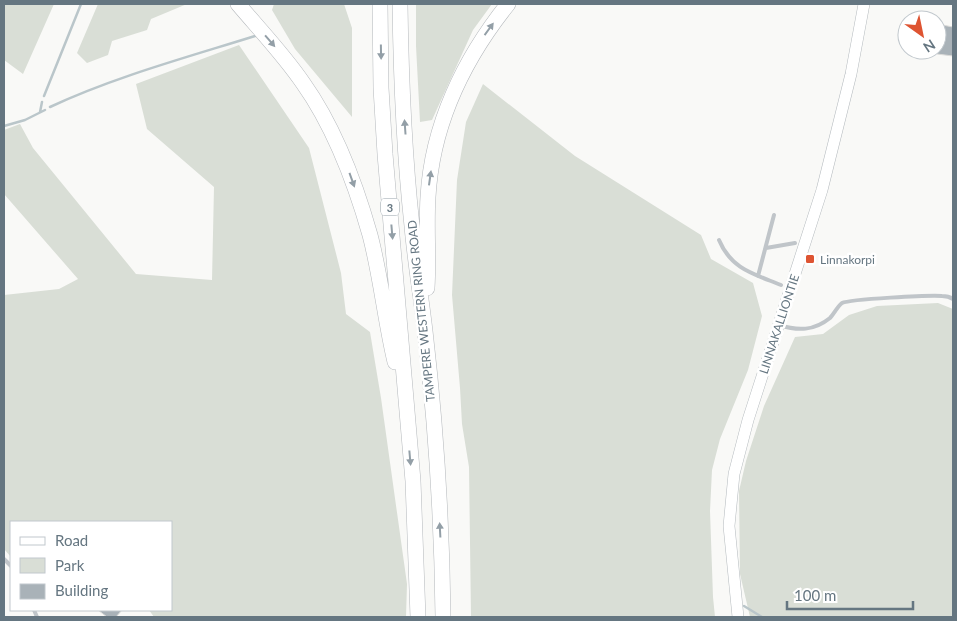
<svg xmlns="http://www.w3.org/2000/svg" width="957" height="621" font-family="Lato,sans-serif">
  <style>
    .green { fill: #d9ded6 }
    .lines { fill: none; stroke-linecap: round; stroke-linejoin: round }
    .stream { stroke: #bac6ca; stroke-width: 2.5 }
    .building { fill: #a9b2b8; stroke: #dbdbd9 }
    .secondary-casing { stroke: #b3b9bd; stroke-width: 12 }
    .highway-casing { stroke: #b4b8bc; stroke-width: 16 }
    .lane { stroke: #c0c5c9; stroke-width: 4 }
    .secondary { stroke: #fff; stroke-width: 11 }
    .highway { stroke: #fff; stroke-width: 15 }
    .oneway { fill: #939fa7 }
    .poi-dot { fill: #de5432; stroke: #fff; stroke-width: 2 }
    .labels { text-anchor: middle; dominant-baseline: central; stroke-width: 5; stroke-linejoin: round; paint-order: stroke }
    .shield { fill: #fff; stroke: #939fa7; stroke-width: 1 }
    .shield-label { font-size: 11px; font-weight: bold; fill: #657681 }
    .poi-label { font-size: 12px; fill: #657681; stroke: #fff; text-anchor: start }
    .street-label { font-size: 12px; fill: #657681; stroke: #fff }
  </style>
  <rect width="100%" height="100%" fill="#f9f9f7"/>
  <path class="green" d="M4,4h50l-31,70 -19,-14z
    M98,4h89l-36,15 -4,11 -35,11 -4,14 -21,8 -10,-10z
    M274,4h70l8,24v89l-57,-68 -23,-39z
    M416,4h76l-19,26 -41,90 -12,2 -4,-76z
    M239,45l70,103 32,125 5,41 24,18 11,66 26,186 -1,33h-252l-5,-7h22v-88h-160v35l-7,-8v-254l55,-6 19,-10 -74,-85v-64l16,-6 13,24 103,126 76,6 2,-93 -67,-58 -11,-45z
    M483,84l92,72 126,79 10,24 42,24 9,33 -14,54 -28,69 -8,31 -2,41 3,86 2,20h-244l-2,-150 -7,-43 -2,-36 -8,-93 5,-115 9,-58z
    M938,303l15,6v308h-203l-10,-43 -1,-83 7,-30 18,-55 31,-69 28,-3 26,-19 28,-9z"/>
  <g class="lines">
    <path class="stream" d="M44,96l37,-92
      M50,107c64,-30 138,-50 205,-71
      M40,112l2,-10
      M4,126l21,-6 20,-10
      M744,606l18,11"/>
  </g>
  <path class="building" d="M937,24l16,3v29l-16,-2z
    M98,610h24l-6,7h-9z"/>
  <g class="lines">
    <defs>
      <path id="secondary" d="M738,617l-9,-91 5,-52 14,-54 74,-230 29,-116 13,-70"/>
      <path id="highway" d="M238,4c22,26 46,51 65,79 32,45 52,99 67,152 11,42 15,85 25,127
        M380,4l1,84 4,66 28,327 5,136
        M400,4c1,74 4,148 12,222 3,35 9,70 13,105 11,95 17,191 18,286
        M427,288c2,-30 -1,-61 1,-91 4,-72 36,-138 80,-193"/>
    </defs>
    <use href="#secondary" class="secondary-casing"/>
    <use href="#highway" class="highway-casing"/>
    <path class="lane" d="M719,240c12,29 35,34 62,45
      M766,248l29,-5
      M758,276l16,-61
      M779,325c19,6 35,6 51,-7 4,-4 7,-11 12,-15 8,-4 88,-8 100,-7 4,0 8,1 11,3
      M4,559l7,7
      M34,610l3,7"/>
    <use href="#secondary" class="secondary"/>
    <use href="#highway" class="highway"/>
  </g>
  <defs><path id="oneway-solid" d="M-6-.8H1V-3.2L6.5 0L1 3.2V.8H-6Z" transform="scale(1.25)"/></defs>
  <g class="oneway">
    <use href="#oneway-solid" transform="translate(489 29) rotate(-54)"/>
    <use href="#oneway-solid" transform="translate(270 41) rotate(49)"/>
    <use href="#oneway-solid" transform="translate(381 52) rotate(89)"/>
    <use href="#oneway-solid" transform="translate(405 127) rotate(-94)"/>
    <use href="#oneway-solid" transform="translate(430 178) rotate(-82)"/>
    <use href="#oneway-solid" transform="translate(352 180) rotate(70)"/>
    <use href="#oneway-solid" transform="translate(392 232) rotate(85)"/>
    <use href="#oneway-solid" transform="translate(410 458) rotate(85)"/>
    <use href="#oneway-solid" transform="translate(440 530) rotate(-93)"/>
  </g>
  <rect class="poi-dot" x="805" y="254" width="10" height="10" rx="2.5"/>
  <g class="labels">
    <rect class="shield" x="381" y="198.5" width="18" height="17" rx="4"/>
    <g class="shield-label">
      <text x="390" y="207">3</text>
    </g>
    <g class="poi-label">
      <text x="820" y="259">Linnakorpi</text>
    </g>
    <g class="street-label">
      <text transform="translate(421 311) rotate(-96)">TAMPERE WESTERN RING ROAD</text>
      <text transform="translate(779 324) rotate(-72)">LINNAKALLIONTIE</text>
    </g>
  </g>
  <rect width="957" height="621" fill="none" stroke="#657681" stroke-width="10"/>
  <rect x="10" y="521" width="162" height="90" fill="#ffffff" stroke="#c1c8cd"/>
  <rect x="20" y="537" width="25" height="8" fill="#ffffff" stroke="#c1c8cd"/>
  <text x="55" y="546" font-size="15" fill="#657681">Road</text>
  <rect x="20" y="558" width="25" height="15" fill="#d9ded6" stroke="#c1c8cd"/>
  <text x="55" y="571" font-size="15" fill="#657681">Park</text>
  <rect x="20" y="584" width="25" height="15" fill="#a9b2b8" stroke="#c1c8cd"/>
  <text x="55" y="596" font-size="15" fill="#657681">Building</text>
  <g transform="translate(922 35) rotate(147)"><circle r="24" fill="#ffffff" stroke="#c1c8cd"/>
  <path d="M0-4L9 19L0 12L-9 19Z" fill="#de5432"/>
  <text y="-8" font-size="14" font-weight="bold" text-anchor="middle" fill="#657681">N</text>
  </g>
  <path d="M787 601v8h126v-8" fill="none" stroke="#657681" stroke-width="2.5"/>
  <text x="794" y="601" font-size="15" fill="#657681" stroke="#ffffff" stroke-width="4" paint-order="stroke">100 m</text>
</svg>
